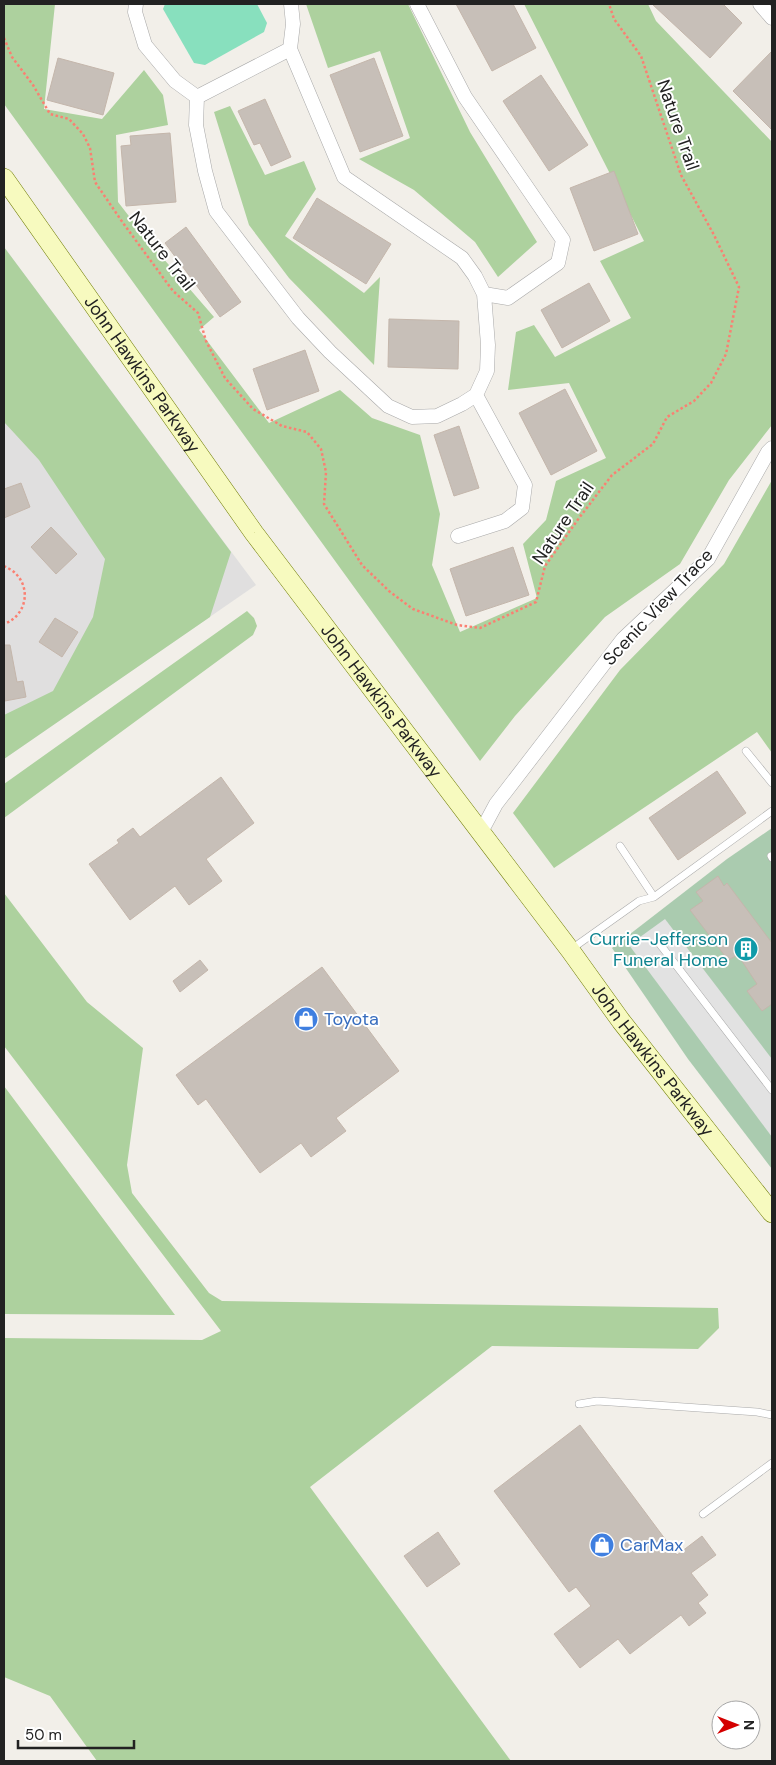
<svg xmlns="http://www.w3.org/2000/svg" width="776" height="1765" font-family="'DM Sans',sans-serif">
  <style>
    .residential { fill: #e0dfdf }
    .forest { fill: #add19e }
    .cemetery { fill: #aacbaf }
    .pitch { fill: #88e0be }
    .parking { fill: #e2e2e2 }
    .building { fill: #c7bfb8; stroke: #c4b6ab }
    .lines { fill: none; stroke-linecap: round; stroke-linejoin: round }
    .lane-casing { stroke: #a9a9a9; stroke-width: 8 }
    .street-casing { stroke: #a9a9a9; stroke-width: 15 }
    .secondary-casing { stroke: #707d05; stroke-width: 20 }
    .path { stroke: #fa8072; stroke-width: 2.5; stroke-dasharray: 2.5 2.5; stroke-linecap: butt }
    .lane { stroke: #fff; stroke-width: 7 }
    .street { stroke: #fff; stroke-width: 14 }
    .secondary { stroke: #f7fabf; stroke-width: 19 }
    .labels { text-anchor: middle; dominant-baseline: central; stroke-width: 4; stroke-linejoin: round; paint-order: stroke }
    .street-label { font-size: 18px; fill: #222; stroke: #fff }
    .culture-label { font-size: 18px; fill: #0d838f; stroke: #fff; text-anchor: end }
    .shop-label { font-size: 18px; fill: #366cbe; stroke: #fff; text-anchor: start }
  </style>
  <rect width="100%" height="100%" fill="#f2efe9"/>
  <path class="residential" d="M4,247l252,338 -252,174z"/>
  <path class="forest" d="M4,4h51l-11,105 58,10 42,-49 19,25 5,30 -52,10 2,67 31,40 65,75 -15,13 70,93 71,-33 32,28 48,17 20,79 -8,51 28,67 77,-34 -14,-54 23,-24 10,-39 50,-23 -37,-75 -61,7 8,-58 18,-7 21,32 76,-39 -31,-57 44,-20 -120,-237h124l8,17 116,121v283l-43,55 -49,84 -75,53 -90,99 -35,45 -476,-657z
    M306,4h102l62,128 67,110 -39,35 -23,-35 -61,-52 -55,-31 51,-21 -30,-87 -52,17z
    M230,106l35,69 39,-14 12,28 -31,47 79,57 16,-16 -6,88 -85,-87 -40,-53 -35,-113z
    M4,247l227,305 -21,65 -206,142v-44l49,-24 40,-74 12,-58 -66,-99 -35,-38z
    M772,480v273l-15,-21 -203,136 -41,-55 107,-143 104,-106z
    M247,611l7,7 3,8 -4,9 -249,183v-34z
    M4,893l83,109 56,46 -16,117 5,28 77,100 13,8 496,7 1,20 -21,21 -206,-3 -182,141 201,274h-414l-47,-65 -46,-19v-339l198,2 19,-9 -217,-285z
    M4,1086l171,229 -171,-1z"/>
  <path class="cemetery" d="M772,828v341l-84,-110 -76,-111 115,-89z"/>
  <path class="pitch" d="M165,4h92l10,19 -3,9 -59,33 -11,-2 -31,-54z"/>
  <path class="parking" d="M665,919l107,140v78l-143,-192z"/>
  <path class="building" d="M456,4h57l23,44 -44,23z
    M652,4h71l19,19 -32,35z
    M772,51v79l-39,-39z
    M58,58l56,15 -11,42 -56,-15z
    M374,58l29,78 -43,16 -30,-77z
    M541,75l47,70 -39,26 -46,-70z
    M265,99l26,58 -20,9 -11,-23 -6,2 -16,-34z
    M170,133l6,69 -50,4 -5,-60 10,-1 -1,-9z
    M614,171l24,63 -44,17 -24,-63z
    M317,198l74,46 -25,40 -73,-46z
    M186,227l55,75 -21,15 -55,-74z
    M589,283l21,38 -48,27 -21,-38z
    M389,319l70,2 -1,48 -70,-2z
    M305,350l14,41 -52,19 -14,-41z
    M565,389l32,62 -46,24 -32,-62z
    M459,426l20,62 -25,8 -20,-61z
    M21,483l9,24 -26,11v-29z
    M51,527l26,27 -21,20 -25,-27z
    M513,547l16,48 -63,21 -16,-47z
    M55,618l23,14 -16,25 -23,-15z
    M4,645h6l7,37 6,-1 3,16 -21,4 -1,-8z
    M717,771l29,42 -68,47 -29,-42z
    M221,777l33,46 -48,36 16,22 -33,24 -14,-19 -45,34 -41,-56 30,-21 -2,-3 16,-12 7,9z
    M718,876l6,10 3,-3 45,60v61l-10,7 -15,-20 10,-7 -19,-29 -10,5 -38,-50 13,-9 -7,-9z
    M200,960l8,10 -28,22 -7,-11z
    M322,967l77,104 -63,47 10,13 -35,26 -10,-14 -41,30 -54,-74 -8,6 -22,-30z
    M580,1425l97,130 25,-19 14,19 -25,18 17,22 -10,8 8,10 -17,13 -8,-11 -51,39 -12,-15 -38,29 -26,-34 37,-28 -15,-19 -7,5 -75,-101z
    M438,1532l22,32 -33,23 -23,-31z"/>
  <g class="lines">
    <defs>
      <path id="lane" d="M746,751l26,32
        M620,846l34,51
        M771,856l1,2
        M659,943l113,147
        M570,950l69,-49 15,-4 118,-86
        M579,1404l18,-3 160,11 15,3
        M703,1514l69,-51"/>
      <path id="street" d="M136,4l-1,8 10,33 30,36 22,16
        M417,4l48,93 98,143 -5,23 -50,35 -24,-4
        M760,4l12,14
        M290,49l-93,48 -1,28 9,46 11,40 82,107 32,34 58,54 24,11 25,-1 25,-12 14,-9 11,-24 1,-26 -4,-51 -9,-18 -13,-18 -118,-81 -54,-128 3,-25 -2,-20
        M458,536l47,-15 17,-13 3,-23 -49,-90
        M481,832l15,-28 127,-165 85,-80 60,-107 4,-4"/>
      <g id="secondary">
        <path id="s1" d="M4,178l250,355 316,417 51,71 151,192"/>
      </g>
    </defs>
    <use href="#lane" class="lane-casing"/>
    <use href="#street" class="street-casing"/>
    <use href="#secondary" class="secondary-casing"/>
    <path class="path" d="M4,38l8,19 21,28 17,29 19,5 14,15 7,14 5,34 28,41 50,68 25,22 8,28 19,37 28,31 29,17 25,6 14,17 5,23 -2,32 38,61 27,26 24,18 44,16 23,3 56,-26 9,-36 34,-48 33,-43 41,-31 14,-27 27,-16 17,-18 15,-29 13,-67 -25,-52 -33,-60 -40,-119 -27,-37 -5,-15
      M4,566c4,2 10,5 13,9 15,17 7,42 -13,49"/>
    <use href="#lane" class="lane"/>
    <use href="#street" class="street"/>
    <use href="#secondary" class="secondary"/>
  </g>
  <defs>
    <symbol id="building-disc" viewBox="-11 -11 22 22"><circle r="9.5" fill="#0f9aa8" stroke="#fff"/><path d="M-4-6H4V6H1V3H-1V6H-4ZM-2.5-4.3h1.7v1.8h-1.7ZM.8-4.3h1.7v1.8H.8ZM-2.5-1h1.7V.8h-1.7ZM.8-1h1.7V.8H.8Z" fill="#fff"/></symbol>
    <symbol id="shop-disc" viewBox="-11 -11 22 22"><circle r="9.5" fill="#3f7fe0" stroke="#fff"/><path d="M-5-2.5h2.3a2.7 3.5 0 0 1 5.4 0H5L5.5 6h-11ZM-1.5-2.5h3a1.5 2.3 0 0 0-3 0Z" fill="#fff"/></symbol>
  </defs>
  <g fill-rule="evenodd">
    <use href="#building-disc" x="732" y="935" width="28" height="28"/>
    <use href="#shop-disc" x="292" y="1005" width="28" height="28"/>
    <use href="#shop-disc" x="588" y="1531" width="28" height="28"/>
  </g>
  <g class="labels">
    <g class="street-label">
      <text transform="translate(678 125) rotate(71)">Nature Trail</text>
      <text transform="translate(162 251) rotate(52)">Nature Trail</text>
      <text stroke="none"><textPath href="#s1" startOffset="240">John Hawkins Parkway</textPath></text>
      <text transform="translate(563 523) rotate(-56)">Nature Trail</text>
      <text transform="translate(658 607) rotate(-47)">Scenic View Trace</text>
      <text stroke="none"><textPath href="#s1" startOffset="645">John Hawkins Parkway</textPath></text>
      <text stroke="none"><textPath href="#s1" startOffset="1095">John Hawkins Parkway</textPath></text>
    </g>
    <g class="culture-label">
      <text x="728" y="939">Currie-Jefferson<tspan x="728" dy="21">Funeral Home</tspan></text>
    </g>
    <g class="shop-label">
      <text x="324" y="1019">Toyota</text>
      <text x="620" y="1545">CarMax</text>
    </g>
  </g>
  <rect width="776" height="1765" fill="none" stroke="#222222" stroke-width="10"/>
  <g transform="translate(736 1725) rotate(90)"><circle r="24" fill="#ffffff" stroke="#a7a7a7"/>
  <path d="M0-4L9 19L0 12L-9 19Z" fill="#d40000"/>
  <text y="-8" font-size="14" font-weight="bold" text-anchor="middle" fill="#222222">N</text>
  </g>
  <path d="M18 1740v8h116v-8" fill="none" stroke="#222222" stroke-width="2.5"/>
  <text x="25" y="1740" font-size="15" fill="#222222" stroke="#ffffff" stroke-width="4" paint-order="stroke">50 m</text>
</svg>
